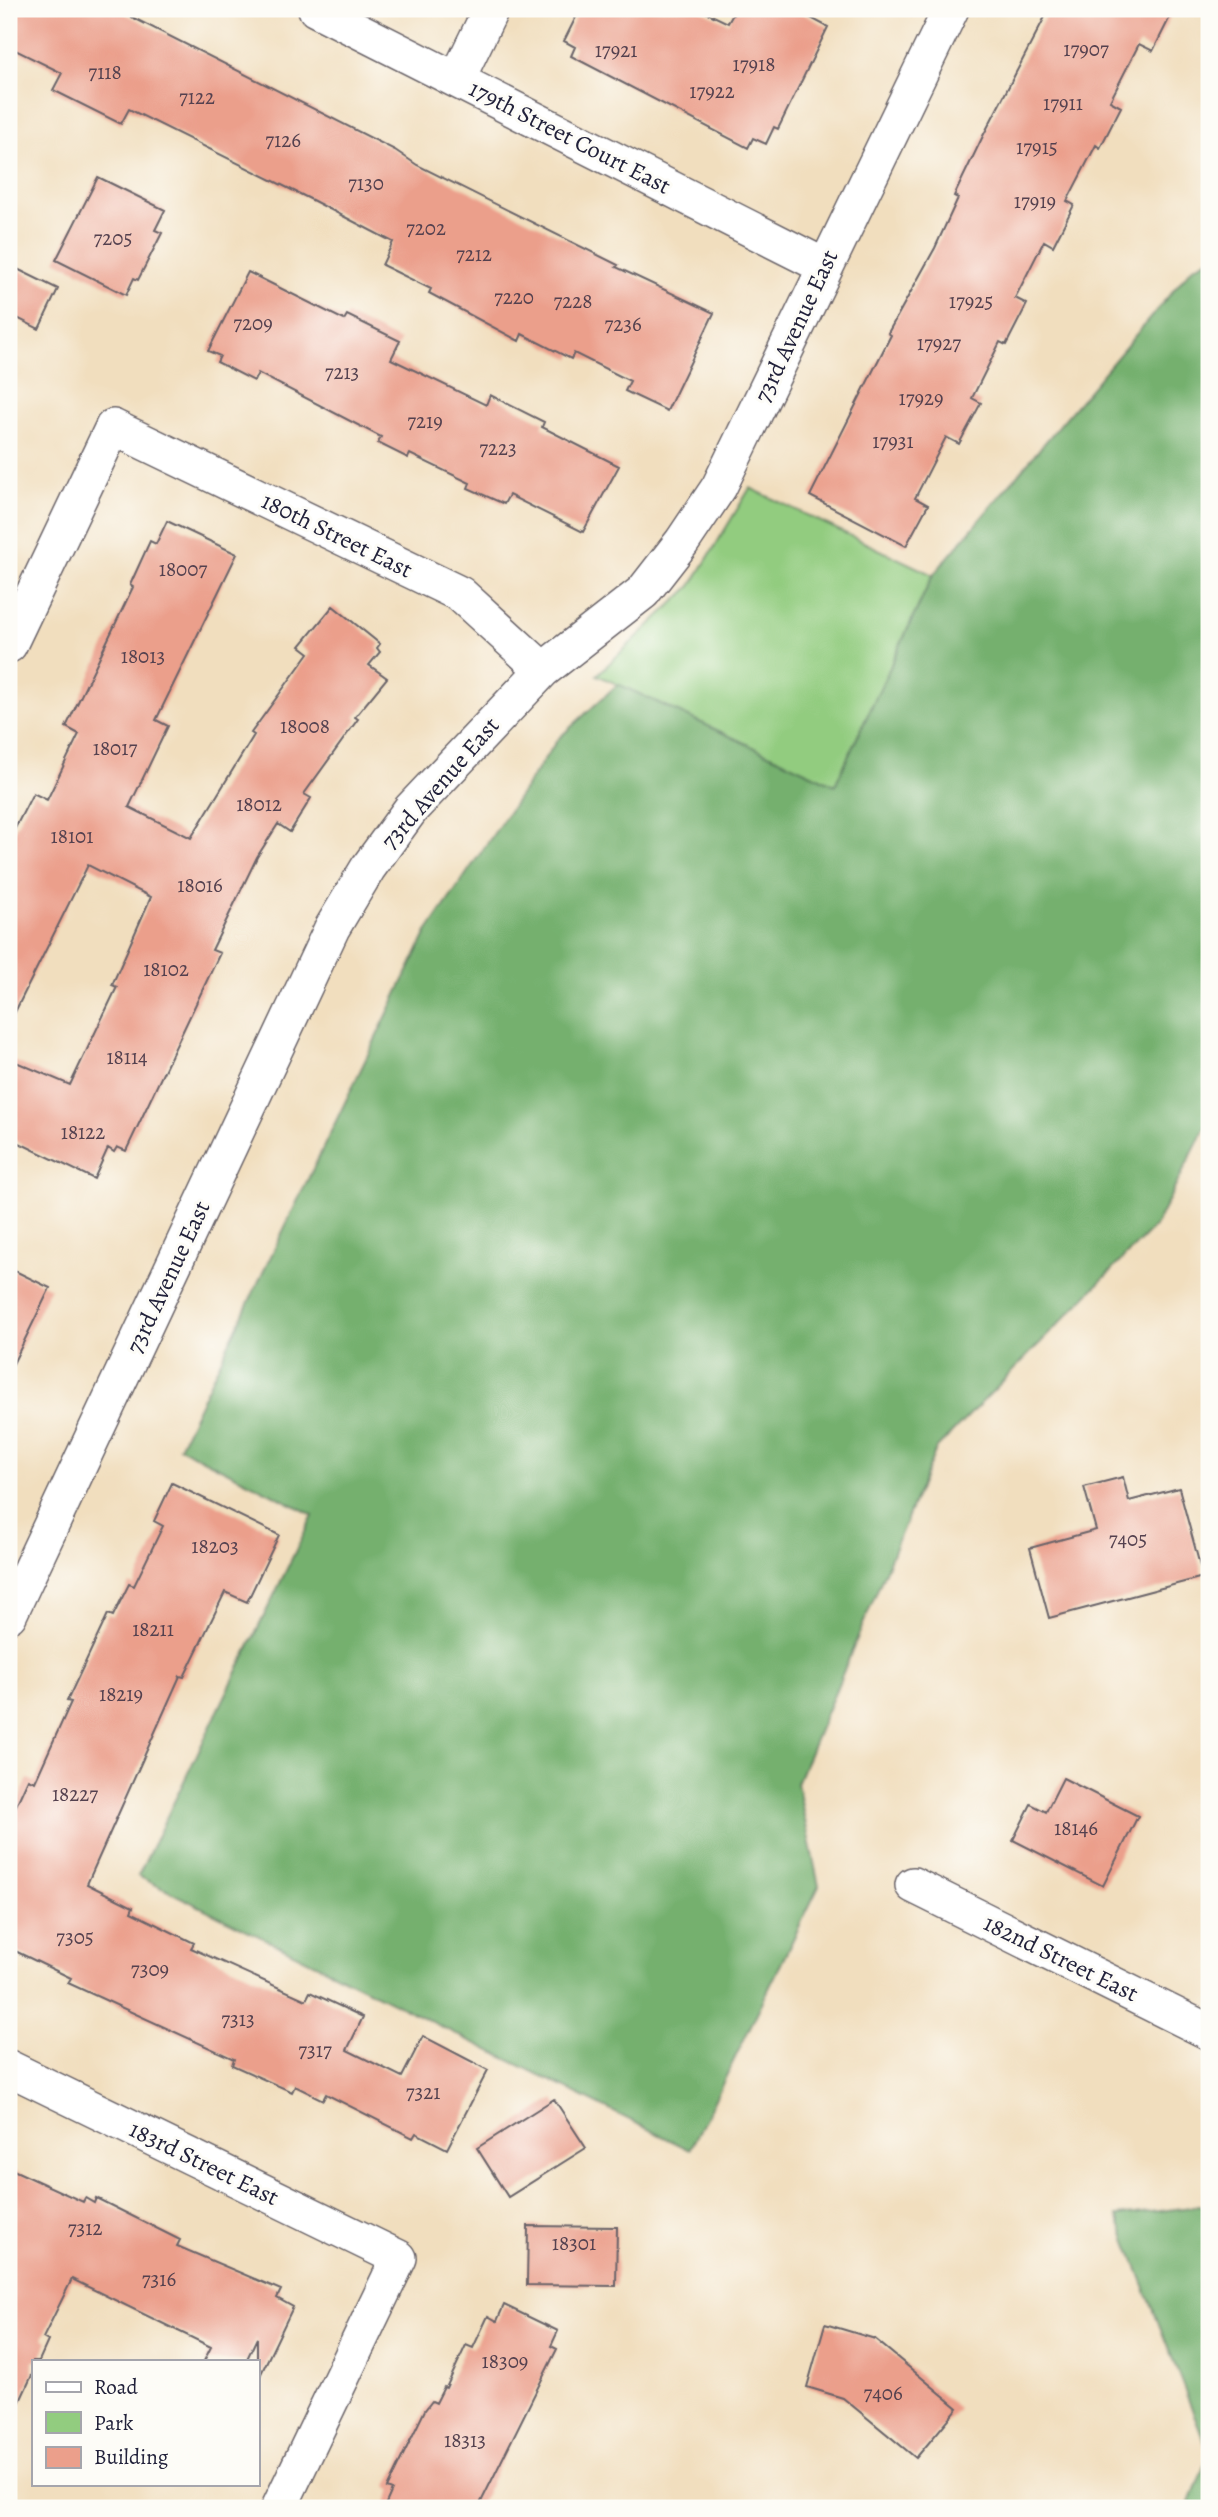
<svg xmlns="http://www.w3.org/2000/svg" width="1218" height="2517" font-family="Alegreya,serif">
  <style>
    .green { fill: #92cc7f; stroke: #5a775d; stroke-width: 2 }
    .forest { fill: #75b06e; stroke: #4c6954; stroke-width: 2 }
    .building { fill: #eb9f8b }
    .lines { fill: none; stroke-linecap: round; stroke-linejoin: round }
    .street-casing { stroke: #6a6469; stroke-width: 38 }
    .street { stroke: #fff; stroke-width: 35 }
    .labels { text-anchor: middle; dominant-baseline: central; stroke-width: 6; stroke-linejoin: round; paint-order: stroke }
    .number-label { font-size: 21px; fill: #54414f }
    .street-label { font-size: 24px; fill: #22223b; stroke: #fdfcf7 }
  </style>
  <rect width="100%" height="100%" fill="#fdfcf7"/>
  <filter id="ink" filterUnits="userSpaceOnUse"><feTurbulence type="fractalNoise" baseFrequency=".0143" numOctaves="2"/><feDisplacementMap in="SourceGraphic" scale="14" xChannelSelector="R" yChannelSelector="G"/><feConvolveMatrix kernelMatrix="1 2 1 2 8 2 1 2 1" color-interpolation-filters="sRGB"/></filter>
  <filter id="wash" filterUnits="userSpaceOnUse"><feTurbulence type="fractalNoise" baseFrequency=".00686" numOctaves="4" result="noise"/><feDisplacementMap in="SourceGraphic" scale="28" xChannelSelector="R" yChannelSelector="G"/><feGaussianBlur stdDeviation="1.57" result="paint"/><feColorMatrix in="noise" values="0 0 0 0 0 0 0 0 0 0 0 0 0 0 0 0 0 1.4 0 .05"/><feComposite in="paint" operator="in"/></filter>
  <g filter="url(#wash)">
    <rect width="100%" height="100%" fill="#f1debe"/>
    <path class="green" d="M750,488l183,87 -98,210 -238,-110 94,-89z"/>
    <path class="forest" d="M1209,259v861l-53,105 -220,224 -139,334 22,103 -129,264 -552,-274 175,-361 -134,-68 248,-515 131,-193 60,-55 217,101 98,-210 260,-308z
      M1209,2205v303h-21l21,-55 -92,-237z"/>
    <g id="blocks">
      <path class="building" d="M9,9h107l279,141 22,15 201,100 -2,2 98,46 -47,98 -42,-20 5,-10 -56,-28 -3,6 -49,-25 -3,7 -90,-48 2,-4 -49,-24 11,-23 -79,-41 -185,-92 -8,15 -68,-34 9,-17 -53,-26z
        M580,9h119l29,14 8,-14h58l34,18 -50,102 -4,-2 -8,17 -13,-6 -5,10 -177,-92 4,-9 -11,-6z
        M1049,9h125l-21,42 -14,-7 -29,57 11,6 -21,41 -4,-3 -29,56 7,4 -21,41 -9,-5 -29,57 12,6 -21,41 -6,-3 -28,56 9,5 -22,41 -13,-7 -31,61 13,7 -22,41 -96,-50 81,-161 -3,-2 47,-85 23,-50 -4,-2 29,-60z
        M98,177l67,33 -10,20 7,3 -24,47 -4,-2 -8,17 -70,-35z
        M9,265l49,24 -19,40 -30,-15z
        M248,272l96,48 3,-5 53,26 -9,18 95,46 4,-10 54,27 -2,5 77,39 -36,66 -74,-37 -5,9 -36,-16 2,-5 -60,-29 -2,4 -30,-15 3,-6 -123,-64 -4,8 -37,-19 3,-6 -12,-5z
        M167,521l70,33 -81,166 12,6 -39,81 62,31 63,-103 -3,-2 58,-80 -9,-7 33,-40 47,38 -3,4 3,4 -11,13 18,13 -32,39 3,2 -54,75 7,4 -21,34 -12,-8 -21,33 -45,93 8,3 -94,198 -9,-4 -3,5 -6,-4 -14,31 -85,-41v-79l61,26 47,-98 -5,-2 39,-88 -63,-32 -79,159v-184l24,-47 14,7 32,-66 -13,-7 67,-140 -3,-2 20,-44 6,3z
        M9,1268l41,20 -41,84z
        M1123,1477l6,24 50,-13 24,89 -154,41 -19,-70 66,-18 -12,-43z
        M172,1483l107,52 -32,67 -22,-10 -41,85 -4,-1 -93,208 46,23 -2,5 63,31 -3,5 115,52 4,-8 53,25 -16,33 55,27 21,-41 65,34 -41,79 -31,-16 -3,5 -87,-44 -3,6 -28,-14 -3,6 -60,-27 2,-6 -166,-76 3,-5 -62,-30v-127l19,-42 7,3 36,-80 -4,-1 41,-87 5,2 16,-32 5,2 29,-60 -9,-5z
        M1063,1778l75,38 -35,70 -90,-46 18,-36 15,8z
        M554,2099l32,49 -78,49 -31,-49z
        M9,2168l74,34 2,-4 9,5 2,-5 84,42 -3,6 104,44 -4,8 16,9 -36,75v-44l-11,23h-42l7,-14 -139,-68 -29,59 5,3 -9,20h-6v12l-24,52z
        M528,2226l89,1 -1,59 -89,-1z
        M504,2305l54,26 -7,15 6,3 -79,159h-94l8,-18 -5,-2 38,-78 7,-9 4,2 8,-16 2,1 20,-43 7,3 15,-32 9,5z
        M825,2324l50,15 83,69 -42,50 -73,-60 -36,-11z"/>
    </g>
  </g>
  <g filter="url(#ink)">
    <use href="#blocks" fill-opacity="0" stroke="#6a6469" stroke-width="2"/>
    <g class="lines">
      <defs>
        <path id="street" d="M316,9l508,257
          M457,79l34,-70
          M9,645l104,-218 347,167 83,76
          M9,1615l323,-687 36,-60 43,-59 132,-139 100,-78 39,-50 37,-55 232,-478
          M913,1885l296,147
          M9,2068l390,190 -120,250"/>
      </defs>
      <use href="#street" class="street-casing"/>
      <use href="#street" class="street"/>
    </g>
  </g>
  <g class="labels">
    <g class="number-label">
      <text x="1086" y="49">17907</text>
      <text x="616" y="50">17921</text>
      <text x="754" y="64">17918</text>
      <text x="105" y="72">7118</text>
      <text x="712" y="91">17922</text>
      <text x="197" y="97">7122</text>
      <text x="1063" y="103">17911</text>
      <text x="283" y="140">7126</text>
      <text x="1037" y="147">17915</text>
      <text x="366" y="183">7130</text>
      <text x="1035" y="201">17919</text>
      <text x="426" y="228">7202</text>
      <text x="113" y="238">7205</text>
      <text x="474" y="254">7212</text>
      <text x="514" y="297">7220</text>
      <text x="573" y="301">7228</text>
      <text x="971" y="301">17925</text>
      <text x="253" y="323">7209</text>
      <text x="623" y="324">7236</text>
      <text x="939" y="343">17927</text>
      <text x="342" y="372">7213</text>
      <text x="921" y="398">17929</text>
      <text x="425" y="421">7219</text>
      <text x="893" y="441">17931</text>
      <text x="498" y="448">7223</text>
      <text x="183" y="569">18007</text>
      <text x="143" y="656">18013</text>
      <text x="305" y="726">18008</text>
      <text x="115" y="748">18017</text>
      <text x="259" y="804">18012</text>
      <text x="72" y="836">18101</text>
      <text x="200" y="885">18016</text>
      <text x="166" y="969">18102</text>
      <text x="127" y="1057">18114</text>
      <text x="83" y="1132">18122</text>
      <text x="1128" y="1539">7405</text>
      <text x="215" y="1546">18203</text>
      <text x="153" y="1629">18211</text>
      <text x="121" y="1694">18219</text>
      <text x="75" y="1794">18227</text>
      <text x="1076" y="1828">18146</text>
      <text x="75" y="1937">7305</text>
      <text x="150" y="1969">7309</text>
      <text x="238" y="2019">7313</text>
      <text x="315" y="2050">7317</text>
      <text x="423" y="2092">7321</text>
      <text x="85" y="2228">7312</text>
      <text x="574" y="2243">18301</text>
      <text x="159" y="2279">7316</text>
      <text x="505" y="2361">18309</text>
      <text x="883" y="2393">7406</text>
      <text x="465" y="2440">18313</text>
    </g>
    <g class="street-label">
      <text transform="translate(570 137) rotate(27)">179th Street Court East</text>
      <text transform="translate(796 326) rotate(-65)">73rd Avenue East</text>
      <text transform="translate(337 535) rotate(26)">180th Street East</text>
      <text transform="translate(440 783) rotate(-49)">73rd Avenue East</text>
      <text transform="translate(168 1277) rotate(-65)">73rd Avenue East</text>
      <text transform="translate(1061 1958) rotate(26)">182nd Street East</text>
      <text transform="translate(204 2163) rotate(26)">183rd Street East</text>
    </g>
  </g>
  <rect width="1218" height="2517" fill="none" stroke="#fdfcf7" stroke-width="35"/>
  <rect x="32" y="2360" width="228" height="126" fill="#fdfcf7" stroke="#a5a5ac" stroke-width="2"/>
  <rect x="46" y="2382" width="35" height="10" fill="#ffffff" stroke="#a5a5ac" stroke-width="2"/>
  <text x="94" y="2394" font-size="21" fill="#22223b">Road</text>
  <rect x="46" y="2412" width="35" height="21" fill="#92cc7f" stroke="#a5a5ac" stroke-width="2"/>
  <text x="94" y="2430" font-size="21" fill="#22223b">Park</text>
  <rect x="46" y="2447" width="35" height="21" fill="#eb9f8b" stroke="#a5a5ac" stroke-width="2"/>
  <text x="94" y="2464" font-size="21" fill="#22223b">Building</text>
</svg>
